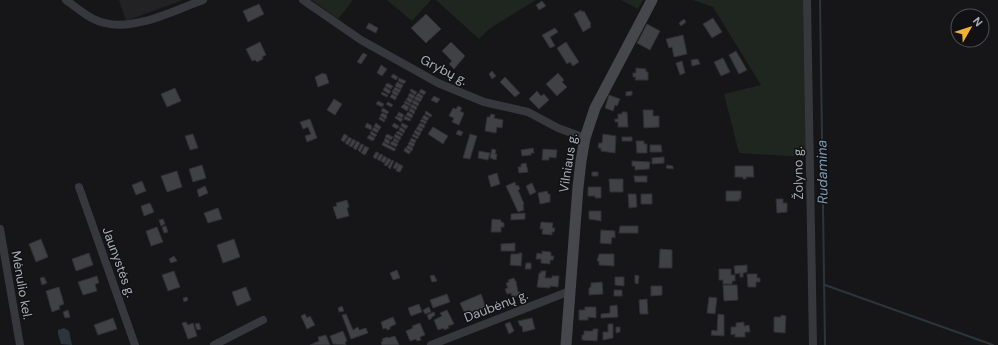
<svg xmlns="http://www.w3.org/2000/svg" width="998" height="345" font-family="'DM Sans',sans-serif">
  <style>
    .built { fill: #222225 }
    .green { fill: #1e261f }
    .water { fill: #2c353c }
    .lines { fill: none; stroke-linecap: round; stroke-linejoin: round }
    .stream { stroke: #2c353c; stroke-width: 2 }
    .building { fill: #404145; stroke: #303034 }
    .minor { stroke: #37383d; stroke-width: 8 }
    .secondary { stroke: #45474d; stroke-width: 11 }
    .labels { text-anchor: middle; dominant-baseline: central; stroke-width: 3; stroke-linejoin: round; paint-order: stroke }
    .street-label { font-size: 13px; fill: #a8adb8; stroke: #111113 }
    .water-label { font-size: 14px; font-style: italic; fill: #7f9bb3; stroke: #111113 }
  </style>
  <rect width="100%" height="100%" fill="#161618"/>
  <path class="built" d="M119,0h64l-57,21z"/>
  <path class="green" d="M312,0h41l-15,19z
    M387,0h44l-19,21z
    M436,0h100l-47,29 -10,10z
    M621,0h22l-5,9z
    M693,0h113l1,157 -68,-4 -15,-59 37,-9 -48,-78z"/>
  <path class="water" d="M64,328l5,3 3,14 -11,-1 -3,-10v-4z"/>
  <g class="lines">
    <path class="stream" d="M820,0l5,345
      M825,285l168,60"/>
  </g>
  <path class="building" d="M542,1l4,5 -7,4 -3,-5z
    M259,4l5,10 -16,8 -5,-11z
    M581,10l1,2 2,-1 7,13 -1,1 1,2 -8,5 -9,-18z
    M426,14l15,15 -15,14 -15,-15z
    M713,18l9,14 -10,6 -9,-14z
    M684,19l2,3 -5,4 -2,-3z
    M369,23l9,5 -2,5 -10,-5z
    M647,24l13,7 -10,19 -13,-7z
    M555,28l3,4 -8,5 5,9 -5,2 -8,-13z
    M683,35l4,19 -13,3 -2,-10 -3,1 -3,-9z
    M260,42l6,13 -4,2 1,2 -6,3 -2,-2 -3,1 -6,-12z
    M451,42l14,14 -11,13 -5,-5 3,-3 -10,-10z
    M566,42l13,20 -6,4 -3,-4 -3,2 -10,-16z
    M736,51l11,19 -8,4 -10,-19z
    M363,53l4,2 -6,9 -4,-2z
    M723,58l7,14 -9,4 -7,-14z
    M698,59l2,5 -8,2 -1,-6z
    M682,61l3,12 -5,2 -4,-12z
    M381,65l6,4 -5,7 -5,-3z
    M636,68l10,1v3h2v8h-13l1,-3h-3v-4h3z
    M492,71l4,5 -4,3 -3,-5z
    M323,73l1,1h2l3,9 -11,4 -3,-10z
    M558,73l6,7 -2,2 5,5 -10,9 -11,-12z
    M393,74l5,3 -2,3 -5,-3z
    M505,77l15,16 -5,4 -15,-15z
    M399,78l7,3 -2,3 -6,-3z
    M397,82l6,3 -2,4 -6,-3z
    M387,83l6,3 -2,3 -6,-3z
    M385,87l6,4 -2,3 -6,-4z
    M395,87l6,3 -2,3 -6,-3z
    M175,88l6,13 -14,6 -6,-13z
    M411,89l6,3 -2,3 -5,-4z
    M421,89l5,3 -2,3 -5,-3z
    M393,90l6,3 -2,3 -5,-3z
    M537,91l4,5 3,-2 5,6 -10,9 -10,-10z
    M632,91v4l-6,1v-4z
    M382,92l6,3 -1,2 -6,-3z
    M410,93l5,3 -2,3 -5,-3z
    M418,93l5,3 -1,3 -6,-3z
    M392,94l5,3 -2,3 -5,-3z
    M609,95l11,4 -3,7 -2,-1 -2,6 -8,-3z
    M416,96l6,3 -2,3 -6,-3z
    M434,96l6,3 -3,4 -6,-3z
    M408,97l5,3 -2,3 -5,-3z
    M334,99l8,5 -7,11 -8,-5z
    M414,100l5,3 -1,3 -6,-3z
    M378,101l6,3 -2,3 -6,-3z
    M405,101l6,3 -1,2 -6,-3z
    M388,102l5,3 -2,2 -5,-3z
    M404,104l5,3 -2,4 -6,-4z
    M412,104l5,3 -1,3 -6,-3z
    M458,106l4,2 -2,3 4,2 -5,12 -7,-3 2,-4 -5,-2 4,-8 3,1z
    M383,108l6,4 -2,2 -6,-3z
    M410,108l5,3 -1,3 -5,-3z
    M643,110h10v6h6v11l-15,1z
    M426,111l6,4 -1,2 -6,-3z
    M399,112l5,3 -2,3 -5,-3z
    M408,112l5,3 -1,3 -6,-3z
    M622,112h5l1,15h-10v-5h-3v-3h3v-5h4z
    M382,113l5,2 -1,4 -6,-3z
    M491,114l4,1 -1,3 9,2 -1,8 -5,-1 -1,6 -11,-2 2,-14h3z
    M424,115l5,3 -2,3 -5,-3z
    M396,116l7,3 -2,3 -6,-4z
    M405,116l6,3 -1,2 -6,-2z
    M380,117l5,3 -1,2 -5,-3z
    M310,119l7,19 -10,4 -2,-6 6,-2 -3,-7 -5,2 -3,-7z
    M422,119l5,3 -2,2 -5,-3z
    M367,123l5,3 -1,4 -6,-3z
    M376,123l5,4 -2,3 -5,-4z
    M394,123l5,3 -2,3 -5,-3z
    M402,123l6,3 -2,3 -5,-3z
    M420,123l5,2 -1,3 -6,-2z
    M418,126l5,3 -2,3 -5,-3z
    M374,127l5,3 -2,3 -5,-3z
    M400,127l5,3 -1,3 -5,-3z
    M433,127l15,9 -5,8 -15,-10z
    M415,130l6,3 -2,3 -5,-3z
    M458,130l5,2 -2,4 -5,-2z
    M371,131l6,4 -2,2 -5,-3z
    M398,131l5,3 -1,2 -6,-3z
    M193,134l5,14 -8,2 -5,-14z
    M344,134l4,2 -4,6 -3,-2z
    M387,134l6,3 -2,3 -6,-3z
    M395,134l6,3 -1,3 -6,-3z
    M413,134l6,3 -2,2 -5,-3z
    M470,134l7,2 -7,23 -7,-1z
    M603,134l13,2 -1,17 -14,-2v-3h-3l1,-5h3z
    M369,135l6,3 -2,3 -6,-3z
    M349,137l3,2 -4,6 -3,-2z
    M622,137h10v4h-10z
    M385,138l5,3 -1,3 -5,-2z
    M394,138l5,3 -1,2 -5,-2z
    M411,138l5,2 -1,3 -5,-2z
    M353,139l3,2 -4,6 -3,-1z
    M357,141l3,2 -4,7 -3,-2z
    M392,141l6,3 -2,3 -6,-3z
    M410,141l5,3 -2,3 -5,-3z
    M636,141h8v3h3v9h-10z
    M383,142l13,7 -2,2 -12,-6z
    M361,144l3,1 -4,7 -2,-2z
    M408,145l5,3 -1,3 -6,-3z
    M650,145h11l1,7h-12z
    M365,146l4,2 -4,7 -4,-2z
    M405,148l6,3 -2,3 -5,-3z
    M533,148l1,5h-3v2l-9,1 -1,-6z
    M492,149l4,1 -1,4h2l-1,6 -6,-2z
    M543,149l14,1 -1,8 -7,-1v3h-7z
    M479,151l11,2 -2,7 -10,-2z
    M376,152l3,1 -3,6 -3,-2z
    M380,154l3,1 -3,6 -3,-2z
    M384,156l3,2 -3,5 -3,-2z
    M664,157v6l-12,1v-6z
    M388,158l3,2 -4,6 -3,-1z
    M392,160l2,1 -4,8 -2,-2z
    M632,161l18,1 -1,7 -14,1v-4h-3z
    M396,162l3,2 -3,5 -3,-1z
    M526,163l2,9 -9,1 -1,-6h3v-3z
    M399,164l4,2 -3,6 -4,-1z
    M202,165l4,13 -13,4 -4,-13z
    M667,165l6,1v3l-7,-1z
    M735,166h18l1,11h-8v2h-3v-2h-8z
    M177,171l5,16 -15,5 -6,-16z
    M592,172h6v4h-6z
    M497,173l3,11 -9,3 -3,-11z
    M634,176h13v6h-12z
    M609,179h14v13h-13z
    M142,181l4,10 -10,4 -4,-10z
    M515,182l1,4 2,-1 2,4 -2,1 6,14 -1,1 1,5 -6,2 -12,-26z
    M532,183l4,9 -6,3 -4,-9z
    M205,186l3,7 -9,4 -2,-7z
    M588,187h13v11h-6v-2h-7z
    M547,191l1,3h2v8l-10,2 -2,-11z
    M726,191h15v8h-2v2h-13z
    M628,194h8l1,13 -8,1z
    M641,194h11v10h-11z
    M776,199h7v4h4v9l-10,1z
    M347,200l2,7 -2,1 2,8 -12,3 -4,-12 4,-1 -1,-3z
    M150,203l4,9 -10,4 -3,-10z
    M218,208l4,11 -14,4 -4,-10z
    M589,211h12v10l-12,-2z
    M525,213v6l-14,1v-6z
    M163,219l2,5 -4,2 -2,-6z
    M492,219l9,1v2l3,1v4h-3v5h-10z
    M541,222l12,1 -1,5h3l-1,4h-2v3l-10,-1 1,-5h-3z
    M166,226l2,6 -4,1 -2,-6z
    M620,226h18v7h-19z
    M157,227l6,15 -12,4 -5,-15z
    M601,230l14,1v7l-3,-1 -1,7 -11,-1z
    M41,239l7,18 -12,5 -7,-18z
    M234,239l6,18 -17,6 -6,-18z
    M515,243v8h-14v-7z
    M660,249l12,1v18h-13z
    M542,251l9,1v4h3l-1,4h-3v4l-9,-1v-4h-5l1,-6 5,1z
    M89,253l4,12 -17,6 -4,-12z
    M519,253h3l-1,13 -11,-1 1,-11h8z
    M599,254h15v12l-15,-1v-4h-2z
    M174,256l3,5 -6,2 -2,-4z
    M526,263h5v6h-6z
    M747,265v7l-4,1v4h-3v-4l-5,1 -1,-8z
    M719,269h12v6h4v6h-3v3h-9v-4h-4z
    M397,270l3,8 -7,2 -3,-7z
    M174,271l6,16 -12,4 -6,-16z
    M541,271h5l-1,7h7v-2h7l-1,11 -8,-1v2l-13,-1 2,-14h2z
    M747,274h10v4h3v4h-4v5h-8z
    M434,275l3,6 -5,1 -2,-6z
    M635,275l4,1 -1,8 -3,-1z
    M97,276l2,7 -4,1 2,7 -14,4 -5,-13z
    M44,277l3,6 -5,2 -2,-7z
    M615,277h9v9l-9,-1z
    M514,278l1,3h1l2,11h2v3l-8,2 -1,-4 -4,1 -2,-5 3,-1 -2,-5 3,-1 -1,-2z
    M602,282l1,12 -14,1v-7l2,-1v-4z
    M723,285h14l1,15 -14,1z
    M651,286h11v9l-11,1z
    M59,287l5,17 -5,2 1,3 -8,3 -6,-21z
    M246,287l5,13 -14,6 -5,-14z
    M614,290h8v6h-8z
    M447,294l3,8 -17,6 -3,-8z
    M481,294l5,14 -21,6 -5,-11z
    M187,297l1,3 -4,2 -1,-4z
    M709,297l8,1 -2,16 -8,-1z
    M647,299l1,15h-8l-1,-14z
    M419,304l3,8 -11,4 -3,-8z
    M617,305l1,12 -17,1v-4l9,-1v-7z
    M342,306l2,5 -5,1 -1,-4z
    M429,307l2,5 -6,2 -2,-4z
    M585,307h11v11l-8,-1v3h-9v-10h6z
    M68,310l2,7 -5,1 -2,-6z
    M447,310l7,14 -6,2 1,2 -5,2v-2l-6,2 -4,-10 8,-4 -2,-3z
    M434,312l1,3 -3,2v1l-3,2 -2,-5z
    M305,314l2,4 3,-2 5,9 -8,4 -6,-13z
    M346,314l7,16 5,-3 1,3 7,-2 2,5 -17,6 -9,-24z
    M718,314l6,1v21l-13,-1 1,-5 5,1z
    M781,315l5,1 -1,17 -11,-1v-15h7z
    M393,317l3,7 -6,3v2l-3,1 -1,-2 -3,1 -2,-7z
    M113,318l4,11 -19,6 -4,-10z
    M532,318l3,11 -12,3 -1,-6h-2l-2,-5z
    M186,322l2,3 5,-2 4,13 -9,3 -6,-16z
    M510,322l4,9 -5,3 -4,-10z
    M744,322v4l5,-1 1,7h-5v5h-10v-3l-4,1v-8h5v-4z
    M199,323l2,6 -4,1 -2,-6z
    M420,323l5,12 -5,2 1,3 -4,1 -1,-2 -6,2 -4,-10 7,-3 -1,-2z
    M608,324h5v14l-10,2v-8h5z
    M616,327h4v5l-4,1z
    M593,329h5l-1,12 -15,-1v-5h2v-4h9z
    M343,331l4,10 -2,1 1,3 -13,-1 -3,-8z
    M326,335l4,10h-20l9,-4 -1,-4z
    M395,336l4,9h-17l-1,-3 2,-1 -1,-2 5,-2 1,1z"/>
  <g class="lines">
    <path class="minor" d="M66,0c12,9 25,20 39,23 30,8 70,-13 98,-23
      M303,0l58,40 77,43 46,19 44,10 30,16 27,10
      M807,0l6,345
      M79,187l56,158
      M0,229l20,116
      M214,345l49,-25
      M431,345l139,-54"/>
    <path class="secondary" d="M566,345l12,-158 3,-26 4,-23 10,-30 57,-108"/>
  </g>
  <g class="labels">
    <g class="street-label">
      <text transform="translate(444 70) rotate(27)">Grybų g.</text>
      <text transform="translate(568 163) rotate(-81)">Vilniaus g.</text>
      <text transform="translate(798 173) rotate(-91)">Žolyno g.</text>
      <text transform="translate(119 262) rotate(70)">Jaunystės g.</text>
      <text transform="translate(22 285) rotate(80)">Mėnulio kel.</text>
      <text transform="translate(496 306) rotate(-21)">Daubėnų g.</text>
    </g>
    <g class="water-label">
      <text transform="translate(822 172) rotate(-91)">Rudamina</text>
    </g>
  </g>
  <g transform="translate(970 28) rotate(51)"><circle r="19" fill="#111113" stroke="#4d4f55"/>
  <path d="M0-3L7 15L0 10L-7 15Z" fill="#f2b134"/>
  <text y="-6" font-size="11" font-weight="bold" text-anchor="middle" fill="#a8adb8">N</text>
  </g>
</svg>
